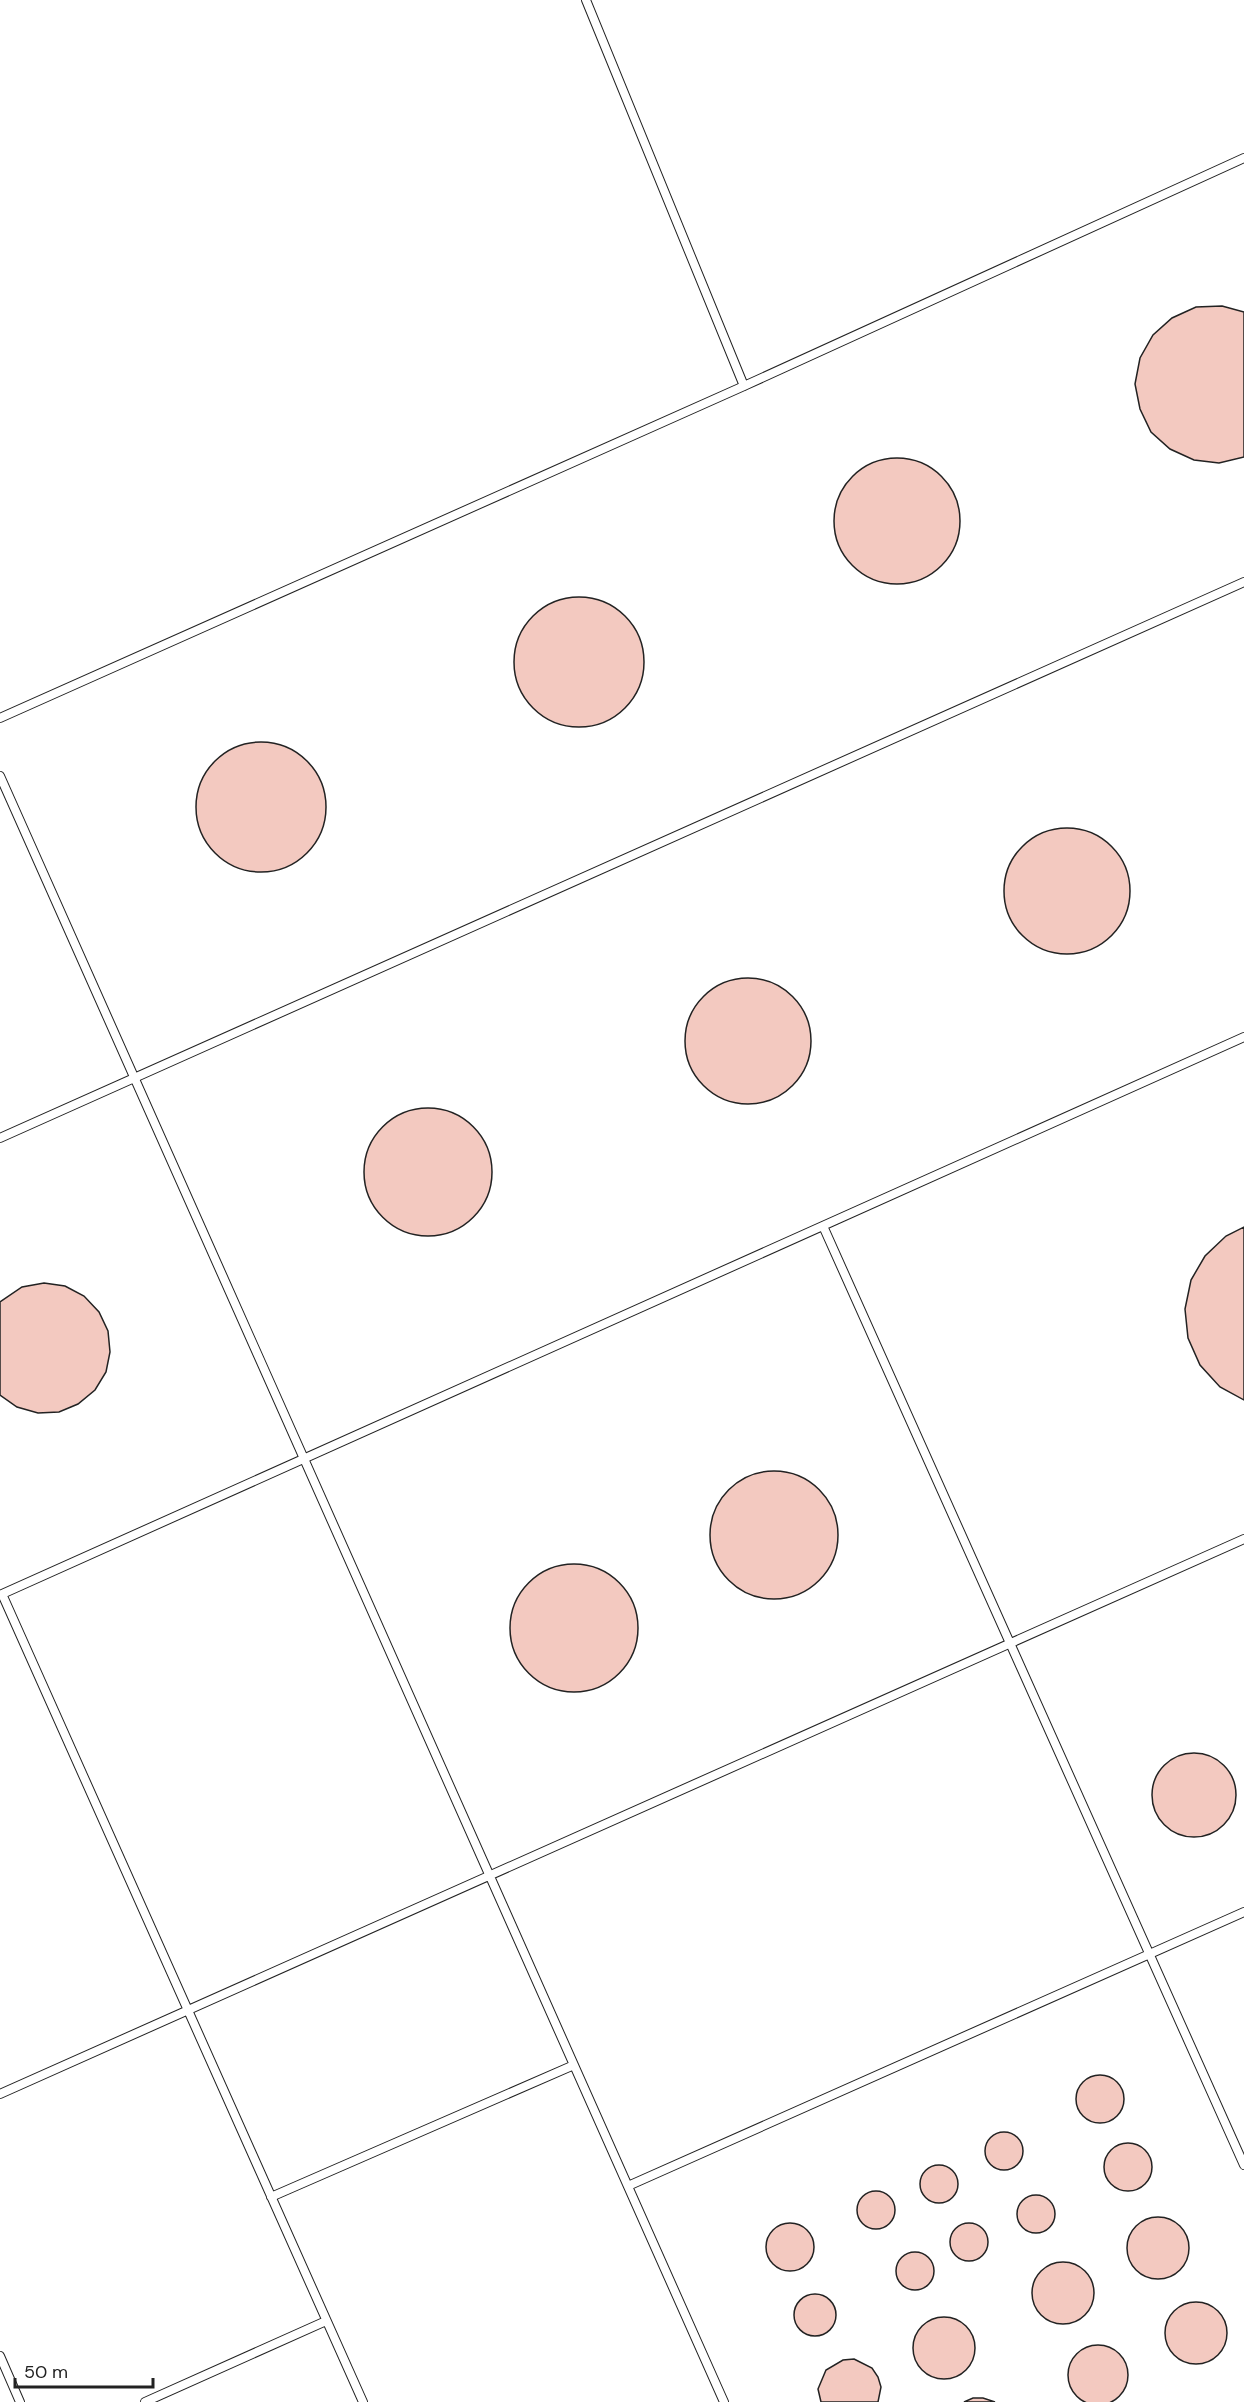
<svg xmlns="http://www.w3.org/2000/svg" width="1244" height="2402" font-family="'DM Sans',sans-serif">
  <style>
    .building { fill: #f3c9c0; stroke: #222; stroke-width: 1.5 }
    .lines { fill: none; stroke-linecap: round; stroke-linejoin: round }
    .service-casing { stroke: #222; stroke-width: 10 }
    .service { stroke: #fff; stroke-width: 8 }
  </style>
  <rect width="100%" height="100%" fill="#fff"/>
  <path class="building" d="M1222,306l22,6v145l-25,6 -25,-3 -24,-11 -19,-17 -11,-23 -5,-25 5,-26 13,-23 19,-17 24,-11z
    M834 521a63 63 0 1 1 126 0a63 63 0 1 1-126 0Z
    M514 662a65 65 0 1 1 130 0a65 65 0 1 1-130 0Z
    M196 807a65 65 0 1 1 130 0a65 65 0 1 1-130 0Z
    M1004 891a63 63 0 1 1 126 0a63 63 0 1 1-126 0Z
    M685 1041a63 63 0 1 1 126 0a63 63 0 1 1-126 0Z
    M364 1172a64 64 0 1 1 128 0a64 64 0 1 1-128 0Z
    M1244,1227v173l-24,-13 -20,-22 -12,-27 -3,-29 6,-29 14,-24 21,-20z
    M44,1283l21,3 19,10 15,16 9,19 2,21 -4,20 -11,18 -17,14 -19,8 -21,1 -21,-6 -17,-12v-93l22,-15z
    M710 1535a64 64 0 1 1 128 0a64 64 0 1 1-128 0Z
    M510 1628a64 64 0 1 1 128 0a64 64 0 1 1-128 0Z
    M1152 1795a42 42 0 1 1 84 0a42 42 0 1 1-84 0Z
    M1076 2099a24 24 0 1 1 48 0a24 24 0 1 1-48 0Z
    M985 2151a19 19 0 1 1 38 0a19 19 0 1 1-38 0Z
    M1104 2167a24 24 0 1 1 48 0a24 24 0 1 1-48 0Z
    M920 2184a19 19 0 1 1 38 0a19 19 0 1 1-38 0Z
    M857 2210a19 19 0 1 1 38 0a19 19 0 1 1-38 0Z
    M1017 2214a19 19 0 1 1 38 0a19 19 0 1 1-38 0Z
    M1127 2248a31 31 0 1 1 62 0a31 31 0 1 1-62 0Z
    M766 2247a24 24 0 1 1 48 0a24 24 0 1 1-48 0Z
    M950 2242a19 19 0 1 1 38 0a19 19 0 1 1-38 0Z
    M896 2271a19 19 0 1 1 38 0a19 19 0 1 1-38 0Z
    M1032 2293a31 31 0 1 1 62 0a31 31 0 1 1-62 0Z
    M794 2315a21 21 0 1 1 42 0a21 21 0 1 1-42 0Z
    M1165 2333a31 31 0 1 1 62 0a31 31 0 1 1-62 0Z
    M913 2348a31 31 0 1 1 62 0a31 31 0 1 1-62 0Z
    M1068 2375a30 30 0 1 1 60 0a30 30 0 1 1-60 0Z
    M854,2359l18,9 6,9 3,10 -3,15h-57l-3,-13 8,-19 17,-10z
    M973,2398h10l12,4h-31z"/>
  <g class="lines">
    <defs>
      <path id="service" d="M586,0l158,386
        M0,718l744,-332 500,-228
        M0,776l724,1626
        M0,1138l1244,-556
        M823,1226l421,939
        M2,1594l361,808
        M0,1595l1244,-558
        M0,2094l1244,-555
        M628,2186l616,-274
        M271,2197l303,-132
        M0,2356l20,46
        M145,2402l181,-81"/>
    </defs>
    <use href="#service" class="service-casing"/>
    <use href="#service" class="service"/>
  </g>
  <path d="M15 2378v9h138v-9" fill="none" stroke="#222222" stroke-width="3"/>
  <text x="24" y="2378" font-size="18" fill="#222222" stroke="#ffffff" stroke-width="4.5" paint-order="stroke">50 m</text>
</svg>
